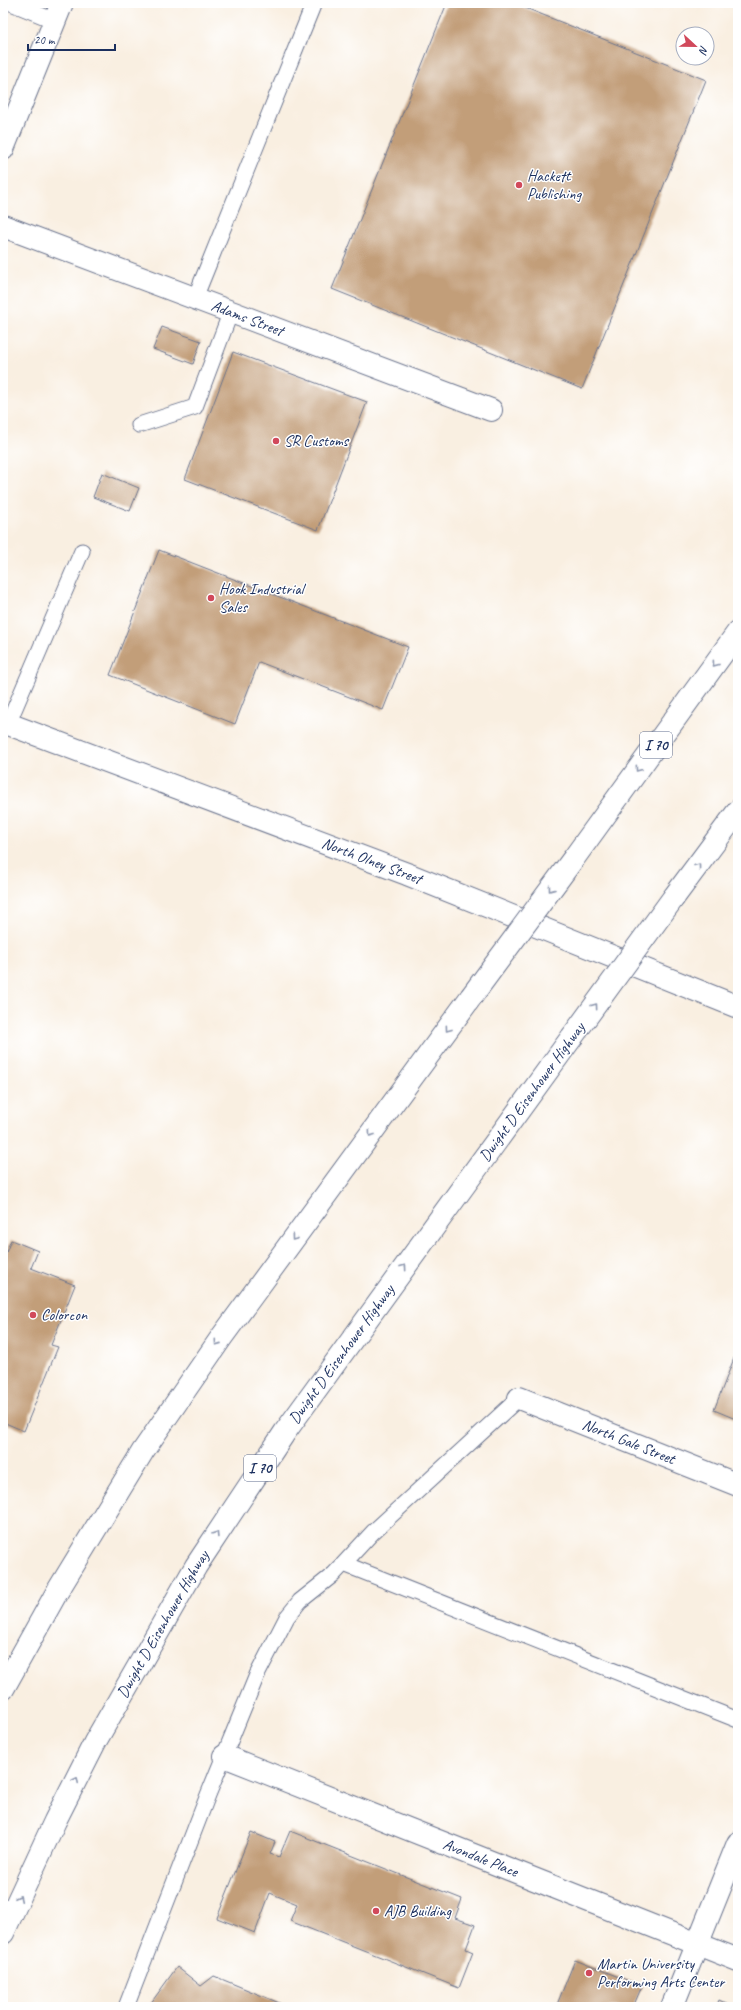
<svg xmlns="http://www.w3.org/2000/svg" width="741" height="2010" font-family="Caveat,sans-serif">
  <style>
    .building { fill: #c29e79 }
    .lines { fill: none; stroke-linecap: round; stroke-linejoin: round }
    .lane-casing { stroke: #69728c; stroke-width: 17 }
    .street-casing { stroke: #69728c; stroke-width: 24 }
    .secondary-casing { stroke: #69728c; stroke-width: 24 }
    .highway-casing { stroke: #69728c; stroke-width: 24 }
    .lane { stroke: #fff; stroke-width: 15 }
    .street { stroke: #fff; stroke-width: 22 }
    .secondary { stroke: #fff; stroke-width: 22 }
    .highway { stroke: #fff; stroke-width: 22 }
    .highway-bridge-casing { stroke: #69728c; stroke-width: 24; stroke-linecap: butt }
    .highway-bridge { stroke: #fff; stroke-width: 22 }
    .oneway { stroke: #8d97ae }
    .poi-dot { fill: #d1495b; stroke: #fff; stroke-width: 1.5 }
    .labels { text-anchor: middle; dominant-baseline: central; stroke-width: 3; stroke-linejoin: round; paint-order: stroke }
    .shield { fill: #fff; stroke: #5f6d8e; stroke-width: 1 }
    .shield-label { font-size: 15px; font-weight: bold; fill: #1b2f5e }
    .poi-label { font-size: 16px; fill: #1b2f5e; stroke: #fff; text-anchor: start }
    .street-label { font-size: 16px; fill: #1b2f5e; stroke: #fff }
  </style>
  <rect width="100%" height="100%" fill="#fff"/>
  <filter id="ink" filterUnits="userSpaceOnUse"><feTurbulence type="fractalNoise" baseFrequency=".025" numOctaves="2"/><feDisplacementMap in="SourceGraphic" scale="8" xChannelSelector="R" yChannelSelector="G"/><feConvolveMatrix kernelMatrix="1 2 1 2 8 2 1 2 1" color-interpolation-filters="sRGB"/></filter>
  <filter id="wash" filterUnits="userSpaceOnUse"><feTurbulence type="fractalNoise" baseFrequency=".012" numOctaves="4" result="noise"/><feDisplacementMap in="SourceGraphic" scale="16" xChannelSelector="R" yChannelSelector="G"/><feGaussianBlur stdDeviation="0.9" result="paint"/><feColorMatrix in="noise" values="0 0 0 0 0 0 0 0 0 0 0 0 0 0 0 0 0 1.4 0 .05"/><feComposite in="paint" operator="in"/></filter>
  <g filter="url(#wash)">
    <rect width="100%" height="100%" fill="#f9efe1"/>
    <g id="blocks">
      <path class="building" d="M447,3h66l193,77 -124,309 -250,-100z
        M162,327l39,14 -8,23 -40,-15z
        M233,352l134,50 -49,128 -133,-51z
        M102,473l37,15 -9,23 -37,-14z
        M159,550l249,97 -25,63 -124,-48 -24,62 -125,-49z
        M11,1240l27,11 -7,17 44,17 -24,60 7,2 -34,84 -21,-9v-162z
        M738,1348v72l-24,-10z
        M290,1831l172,68 -7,19 20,7 -9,24 7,3 -14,36 -169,-67 7,-17 -27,-11 -15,40 -38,-15 34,-86 24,10 -5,12 9,3z
        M575,1960l67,26 -9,21h-77z
        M177,1967l24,19 13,-10 75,31h-141z
        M719,2000l15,7h-18z"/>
    </g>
  </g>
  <g filter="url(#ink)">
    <use href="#blocks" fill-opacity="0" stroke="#69728c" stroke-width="1"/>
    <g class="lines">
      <defs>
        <path id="lane" d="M11,3l44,18
          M195,298l119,-295
          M139,425l56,-18 36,-96
          M8,724l74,-173
          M344,1564l394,156
          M126,2007l82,-212 49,-120 30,-58 13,-16 34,-27 39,-42 146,-134"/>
        <g id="street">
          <path id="s1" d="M3,226l488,184"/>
          <path id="s2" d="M3,722l404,152 331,133"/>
          <path id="s3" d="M519,1398l219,87"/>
          <path id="s4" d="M224,1756l514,204"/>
          <path d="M672,2007l66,-164"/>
        </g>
        <path id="secondary" d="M3,149l59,-146"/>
        <g id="highway">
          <path d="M574,858l164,-226"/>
          <path d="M674,897l64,-86"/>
          <path d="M3,1689l54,-97 86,-141 78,-113 250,-341"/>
          <path id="s5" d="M3,1933l52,-112 40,-79 101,-176 89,-134 287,-395"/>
        </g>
      </defs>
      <use href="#lane" class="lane-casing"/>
      <use href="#street" class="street-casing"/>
      <use href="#secondary" class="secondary-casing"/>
      <use href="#highway" class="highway-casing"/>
      <use href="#lane" class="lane"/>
      <use href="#street" class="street"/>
      <use href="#secondary" class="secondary"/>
      <use href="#highway" class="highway"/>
      <defs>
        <path id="highway-bridge" d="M471,997l103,-139
          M572,1037l102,-140"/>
      </defs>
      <use href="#highway-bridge" class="highway-bridge-casing"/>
      <use href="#highway-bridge" class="highway-bridge"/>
    </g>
    <defs><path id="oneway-chevron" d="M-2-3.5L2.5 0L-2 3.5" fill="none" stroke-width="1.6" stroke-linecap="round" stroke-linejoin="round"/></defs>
    <g class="oneway">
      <use href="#oneway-chevron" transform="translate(715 664) rotate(126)"/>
      <use href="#oneway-chevron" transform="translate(638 769) rotate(126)"/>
      <use href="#oneway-chevron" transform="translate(698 866) rotate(-53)"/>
      <use href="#oneway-chevron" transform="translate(551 889) rotate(127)"/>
      <use href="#oneway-chevron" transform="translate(595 1006) rotate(-54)"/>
      <use href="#oneway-chevron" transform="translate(448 1029) rotate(126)"/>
      <use href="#oneway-chevron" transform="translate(371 1134) rotate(126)"/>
      <use href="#oneway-chevron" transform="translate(294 1238) rotate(126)"/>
      <use href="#oneway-chevron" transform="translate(404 1267) rotate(-54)"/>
      <use href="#oneway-chevron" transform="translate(217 1343) rotate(125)"/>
      <use href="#oneway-chevron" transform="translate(216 1534) rotate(-58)"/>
      <use href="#oneway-chevron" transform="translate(76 1780) rotate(-63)"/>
      <use href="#oneway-chevron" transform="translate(19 1898) rotate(-65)"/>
    </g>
  </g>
  <g class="poi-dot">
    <circle cx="519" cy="185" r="4"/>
    <circle cx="276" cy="441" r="4"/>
    <circle cx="211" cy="598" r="4"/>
    <circle cx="33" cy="1315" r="4"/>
    <circle cx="376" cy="1911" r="4"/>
    <circle cx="589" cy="1973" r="4"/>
  </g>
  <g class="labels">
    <g class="shield">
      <rect x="640" y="732" width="32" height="26" rx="3"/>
      <rect x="244" y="1455" width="32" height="26" rx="3"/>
    </g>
    <g class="shield-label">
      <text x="656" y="745">I 70</text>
      <text x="260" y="1468">I 70</text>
    </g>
    <g class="poi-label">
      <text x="527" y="176">Hackett<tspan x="527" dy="18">Publishing</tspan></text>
      <text x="284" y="441">SR Customs</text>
      <text x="219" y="589">Hook Industrial<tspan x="219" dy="18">Sales</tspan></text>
      <text x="41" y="1315">Colorcon</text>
      <text x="384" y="1911">AJB Building</text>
      <text x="597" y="1964">Martin University<tspan x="597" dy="18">Performing Arts Center</tspan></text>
    </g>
    <g class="street-label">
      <text stroke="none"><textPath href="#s1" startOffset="261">Adams Street</textPath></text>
      <text stroke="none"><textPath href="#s2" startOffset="394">North Olney Street</textPath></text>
      <text transform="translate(532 1092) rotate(-54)">Dwight D Eisenhower Highway</text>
      <text stroke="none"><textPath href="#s5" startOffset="672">Dwight D Eisenhower Highway</textPath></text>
      <text stroke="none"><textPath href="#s3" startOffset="118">North Gale Street</textPath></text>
      <text stroke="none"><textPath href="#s5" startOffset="348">Dwight D Eisenhower Highway</textPath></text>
      <text stroke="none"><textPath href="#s4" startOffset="276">Avondale Place</textPath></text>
    </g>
  </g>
  <rect width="741" height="2010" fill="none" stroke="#fff" stroke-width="16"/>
  <g transform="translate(695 46) rotate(112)"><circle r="19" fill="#ffffff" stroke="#a4acbf"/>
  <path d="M0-3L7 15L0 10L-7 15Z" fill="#d1495b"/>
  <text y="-6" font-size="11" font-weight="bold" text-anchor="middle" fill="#1b2f5e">N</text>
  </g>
  <path d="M28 44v6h87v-6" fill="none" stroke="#1b2f5e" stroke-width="2"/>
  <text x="34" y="44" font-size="12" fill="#1b2f5e" stroke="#ffffff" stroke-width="3" paint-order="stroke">20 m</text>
</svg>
